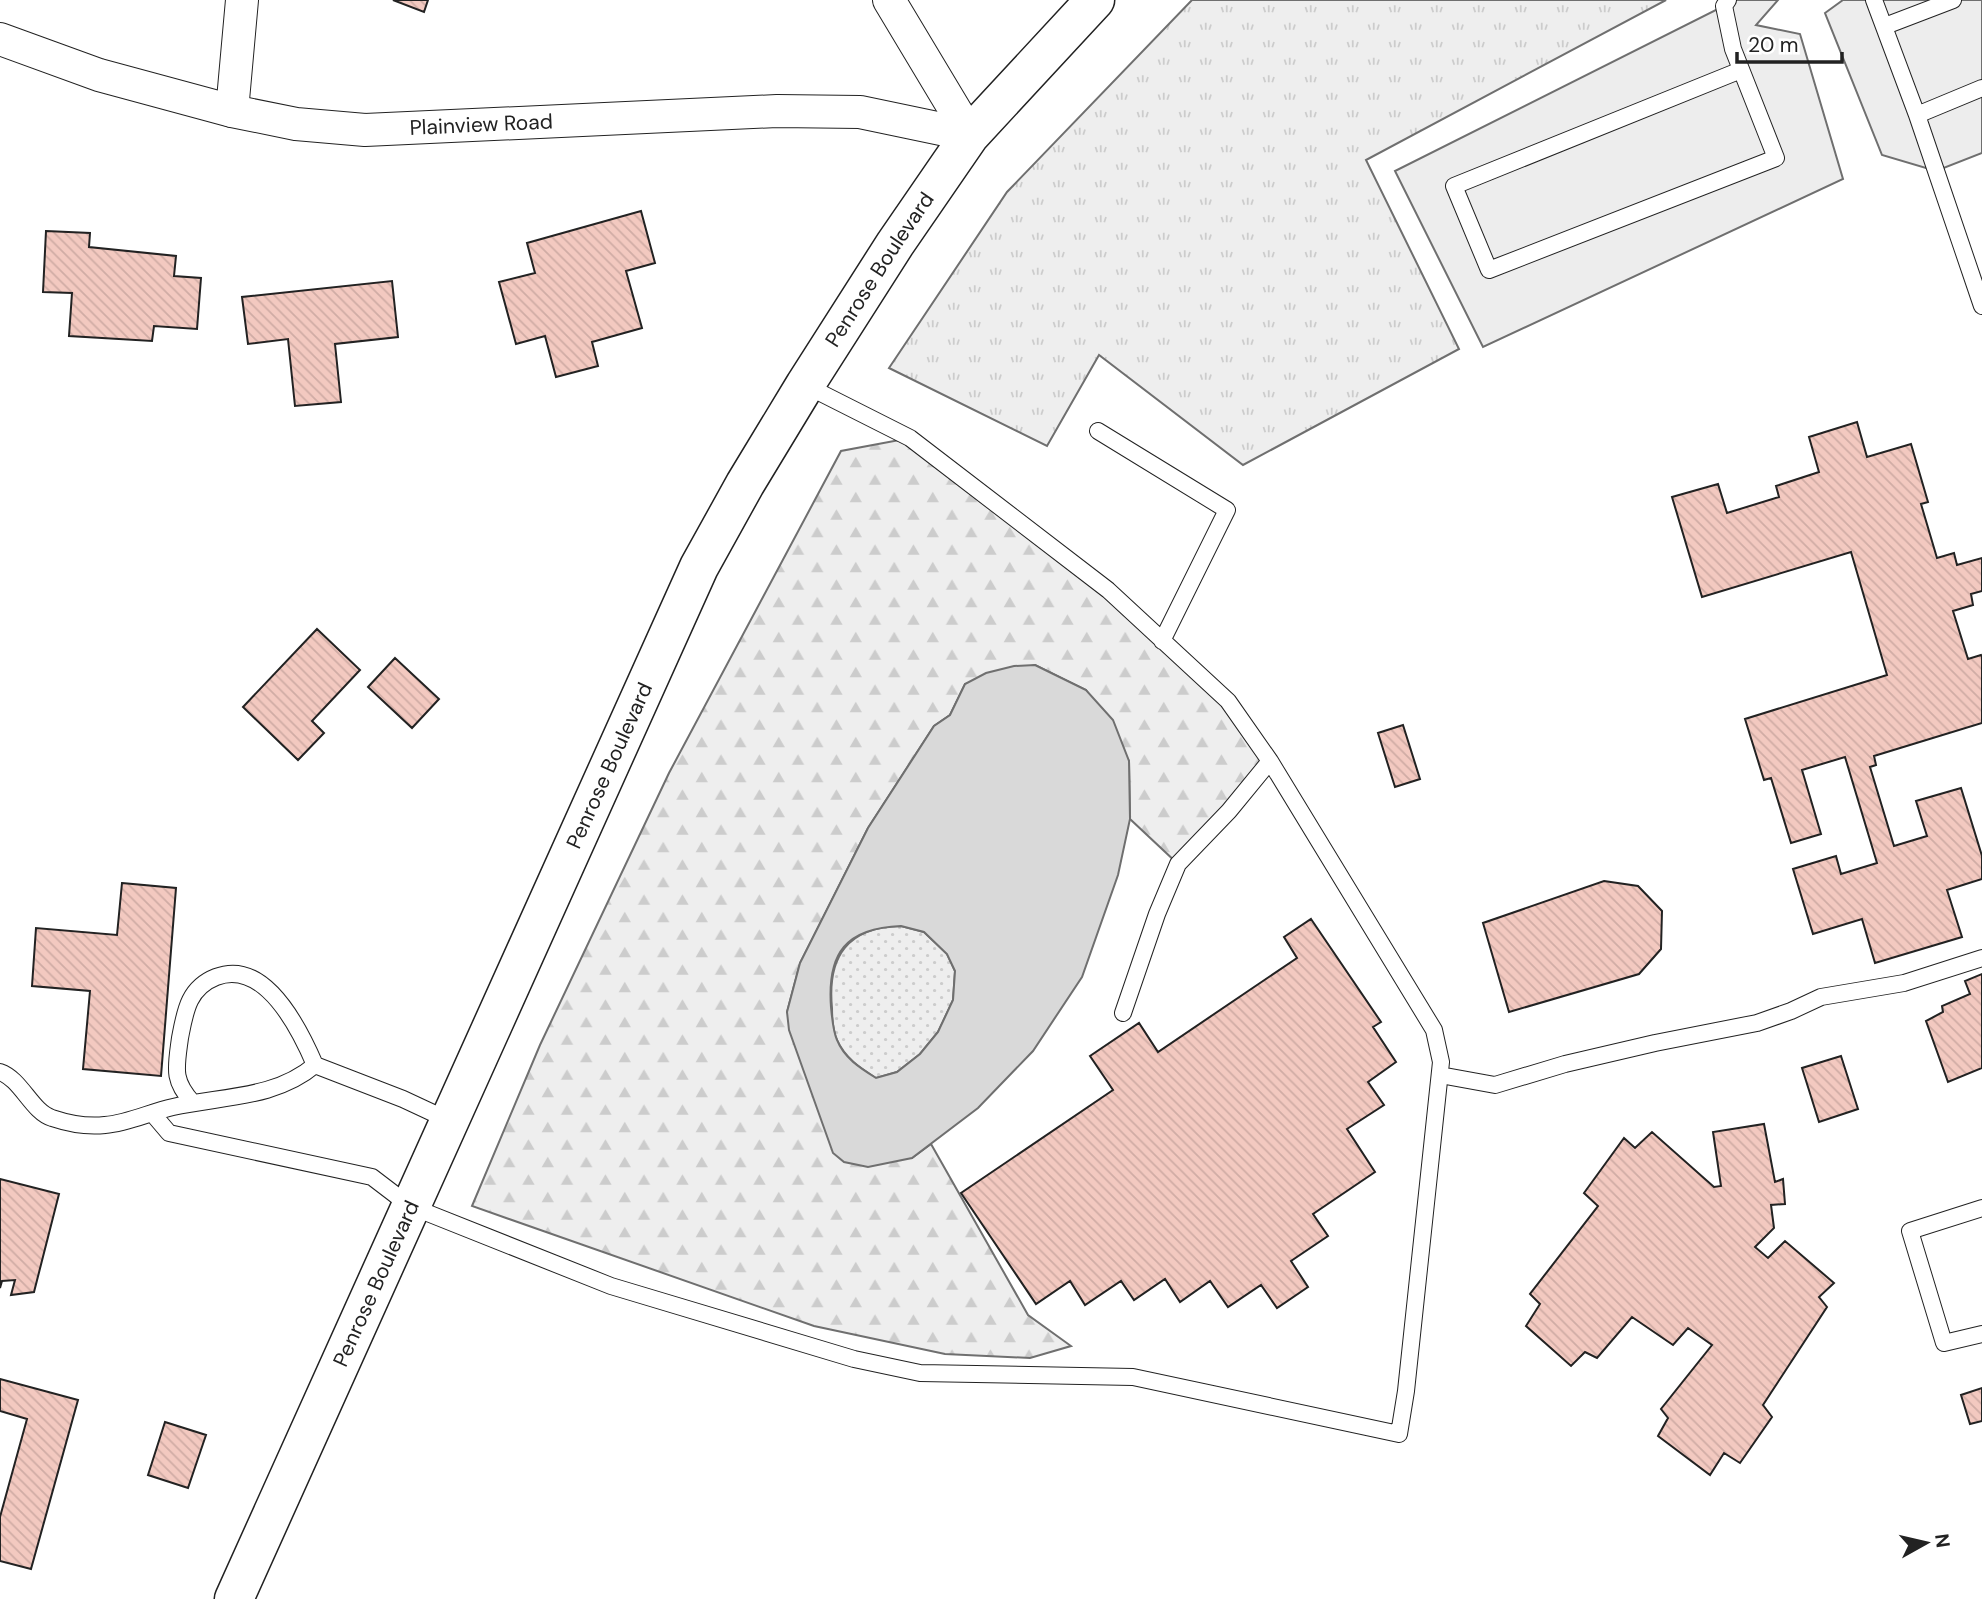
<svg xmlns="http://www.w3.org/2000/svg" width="1982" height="1599" font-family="'DM Sans',sans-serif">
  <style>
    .grass { fill: url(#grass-dots); stroke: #6f6f6f; stroke-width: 2 }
    .forest { fill: url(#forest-firs); stroke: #6f6f6f; stroke-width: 2 }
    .park { fill: url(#park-tufts); stroke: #6f6f6f; stroke-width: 2 }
    .parking { fill: #ededed; stroke: #6f6f6f; stroke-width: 2 }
    .water { fill: #d9d9d9; stroke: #6f6f6f; stroke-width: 2; fill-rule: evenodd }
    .building { fill: url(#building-back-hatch); stroke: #222; stroke-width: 2 }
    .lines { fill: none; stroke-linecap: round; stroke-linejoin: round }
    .lane-casing { stroke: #222; stroke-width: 18 }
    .street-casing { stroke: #222; stroke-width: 34 }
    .secondary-casing { stroke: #222; stroke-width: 41 }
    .lane { stroke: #fff; stroke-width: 16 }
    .street { stroke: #fff; stroke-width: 32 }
    .secondary { stroke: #fff; stroke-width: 38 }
    .labels { text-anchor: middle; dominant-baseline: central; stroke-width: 5; stroke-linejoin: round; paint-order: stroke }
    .street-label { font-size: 21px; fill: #222; stroke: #fff }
  </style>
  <defs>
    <pattern id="grass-dots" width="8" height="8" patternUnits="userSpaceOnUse" patternTransform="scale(1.75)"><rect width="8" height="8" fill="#eee"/><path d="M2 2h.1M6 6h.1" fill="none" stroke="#ccc" stroke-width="1.8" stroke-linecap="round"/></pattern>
    <pattern id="forest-firs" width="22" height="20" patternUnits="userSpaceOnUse" patternTransform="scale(1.75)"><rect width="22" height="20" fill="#eee"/><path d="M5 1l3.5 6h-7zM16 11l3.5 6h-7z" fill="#ccc"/></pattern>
    <pattern id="park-tufts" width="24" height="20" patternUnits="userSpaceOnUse" patternTransform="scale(1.75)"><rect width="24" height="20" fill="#eee"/><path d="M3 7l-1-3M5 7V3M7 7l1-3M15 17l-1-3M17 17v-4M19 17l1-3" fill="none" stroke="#ccc"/></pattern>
    <pattern id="building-back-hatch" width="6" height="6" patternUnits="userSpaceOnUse" patternTransform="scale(1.75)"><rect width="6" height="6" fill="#f3c9c0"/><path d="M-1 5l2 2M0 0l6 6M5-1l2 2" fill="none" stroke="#d0aca5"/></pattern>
  </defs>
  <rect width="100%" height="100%" fill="#fff"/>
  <path class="grass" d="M901,926l23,6 23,22 8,17 -2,29 -15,32 -18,22 -23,18 -21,6c-16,-10 -31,-20 -39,-38 -4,-9 -5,-22 -5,-32 -5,-52 16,-81 69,-82z"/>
  <path class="forest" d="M910,438l198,152 120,111 42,60 -92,103 -48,-45 -1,-58 -43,-71 -51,-25 -70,19 -15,31 -16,11 -66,102 -68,135 -13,49 125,146 19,-14 97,171 43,31 -41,12 -85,-4 -131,-28 -342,-120 68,-161 129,-272 172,-322z"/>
  <path class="park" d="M1192,0h474l-300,160 93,189 -216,116 -144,-110 -52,91 -158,-78 118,-176z"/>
  <path class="parking" d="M1728,0h50l-22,25 44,9 43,145 -360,168 -88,-176 329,-165z
    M1843,0h139v153l-46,18 -54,-16 -57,-142z"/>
  <path class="water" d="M1035,665l51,25 27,30 16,41 1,58 -12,56 -36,102 -49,74 -55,57 -66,50 -44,9 -24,-5 -11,-9 -44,-123 -2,-18 13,-49 68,-135 66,-102 16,-11 15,-31 21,-11 28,-7zM901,926l23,6 23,22 8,17 -2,29 -15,32 -18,22 -23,18 -21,6c-16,-10 -32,-20 -39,-38 -4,-9 -5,-23 -6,-33 -4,-54 15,-79 70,-81z"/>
  <path class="building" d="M393,0h35l-4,12z
    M641,211l14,52 -29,8 16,57 -50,14 6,24 -42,11 -11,-41 -29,8 -17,-62 36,-9 -8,-30z
    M46,231l44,2 -1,14 87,9 -2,20 27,2 -4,51 -43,-3 -2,15 -83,-5 3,-43 -29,-1z
    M392,281l6,56 -63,7 6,58 -46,4 -7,-67 -40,5 -6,-47z
    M1857,422l10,35 44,-13 17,58 -7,2 16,54 17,-5 3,12 25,-7v33l-11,3 2,11 -20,6 15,48 13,-4 1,2v66l-108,33 2,9 -6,2 24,79 33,-10 -11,-35 45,-13 21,68v23l-35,11 15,47 -87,26 -13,-44 -49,15 -20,-65 43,-13 5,18 36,-11 -32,-106 -43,13 19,64 -30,9 -20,-65 -7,2 -19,-61 142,-44 -36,-123 -149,45 -30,-100 46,-13 9,29 52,-16 -3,-11 43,-14 -10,-35z
    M317,629l43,41 -48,51 12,12 -26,27 -55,-53z
    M395,658l44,41 -27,29 -44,-41z
    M1403,725l17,54 -25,8 -17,-54z
    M1604,881l34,5 24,25 -1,38 -22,25 -130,38 -26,-89z
    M122,883l54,5 -15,188 -78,-7 7,-78 -58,-5 4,-58 81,7z
    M1311,919l70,103 -8,5 23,35 -28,20 16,23 -37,24 28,43 -62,42 15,22 -37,25 17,26 -31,21 -16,-23 -33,22 -18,-26 -30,21 -15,-23 -31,21 -13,-19 -36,24 -15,-24 -34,23 -75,-111 152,-103 -23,-34 49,-33 19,29 139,-94 -13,-21z
    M1982,974v94l-34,14 -22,-61 17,-9 -1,-6 28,-12 -5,-13z
    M1841,1056l17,53 -39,13 -17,-54z
    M1764,1124l11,58 8,-3 2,25 -14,1 3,23 -19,19 13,11 17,-17 49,42 -15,14 8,10 -64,98 9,12 -32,46 -16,-10 -14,22 -52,-39 10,-18 -7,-9 51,-64 -24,-17 -15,17 -41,-28 -35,41 -12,-6 -14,14 -45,-40 14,-22 -10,-10 68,-88 -14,-13 40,-55 11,10 17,-16 62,55 7,-1 -8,-54z
    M0,1179l59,15 -25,98 -23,3 4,-15 -13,1 -2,7z
    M0,1379l78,21 -47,169 -31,-8v-44l27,-98 -27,-8z
    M1982,1388v33l-12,3 -9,-29z
    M165,1422l41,13 -18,53 -40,-13z"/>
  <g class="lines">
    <defs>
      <path id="lane" d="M1728,0l-4,6 9,43 43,109 -287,112 -35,-84 287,-116
        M1874,0l43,115 65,191
        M1885,26l68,-26
        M1917,115l65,-27
        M1098,431l129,79 -65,131
        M1123,1013l34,-99 21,-50 51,-53 41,-50
        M0,1072c21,7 32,40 52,46 15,5 36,9 53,7 24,-2 45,-13 68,-18 48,-11 102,-8 142,-42l88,34 45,21
        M1440,1075l55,10 70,-21 90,-21 102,-20 34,-12 30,-14 83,-14 78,-25
        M193,1103c-21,-23 -17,-35 -13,-65 5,-26 8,-50 36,-61 49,-19 84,53 99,88
        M152,1113l17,20 203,44 38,29 201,80 243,73 66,14 213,4 266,57 7,-43 35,-329 -7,-32 -164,-269 -42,-60 -120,-111 -198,-152 -105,-53
        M1982,1208l-72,23 34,112 38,-9"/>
      <g id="street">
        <path d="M889,0l81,135"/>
        <path id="s1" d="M0,39l99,36 133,36 64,13 69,6 412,-19 83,1 110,23"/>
        <path d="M232,111l10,-111"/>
      </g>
      <g id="secondary">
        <path id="s2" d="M234,1599l465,-1032 46,-83 60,-99 90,-141 75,-109 125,-135"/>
      </g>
    </defs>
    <use href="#lane" class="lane-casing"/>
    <use href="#street" class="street-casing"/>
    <use href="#secondary" class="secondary-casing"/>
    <use href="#lane" class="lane"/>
    <use href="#street" class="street"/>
    <use href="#secondary" class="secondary"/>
  </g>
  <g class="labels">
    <g class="street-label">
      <text stroke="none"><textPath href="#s1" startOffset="494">Plainview Road</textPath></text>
      <text stroke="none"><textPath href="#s2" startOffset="1480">Penrose Boulevard</textPath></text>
      <text stroke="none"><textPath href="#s2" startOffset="914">Penrose Boulevard</textPath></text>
      <text stroke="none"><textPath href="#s2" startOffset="346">Penrose Boulevard</textPath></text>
    </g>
  </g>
  <g transform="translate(1926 1543) rotate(82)" stroke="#ffffff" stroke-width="5" paint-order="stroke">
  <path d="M0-5L12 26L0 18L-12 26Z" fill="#222222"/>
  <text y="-10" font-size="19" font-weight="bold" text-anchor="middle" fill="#222222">N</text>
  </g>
  <path d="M1737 52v10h105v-10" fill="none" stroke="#222222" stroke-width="3.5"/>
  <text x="1748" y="52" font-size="21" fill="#222222" stroke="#ffffff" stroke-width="5" paint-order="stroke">20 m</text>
</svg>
